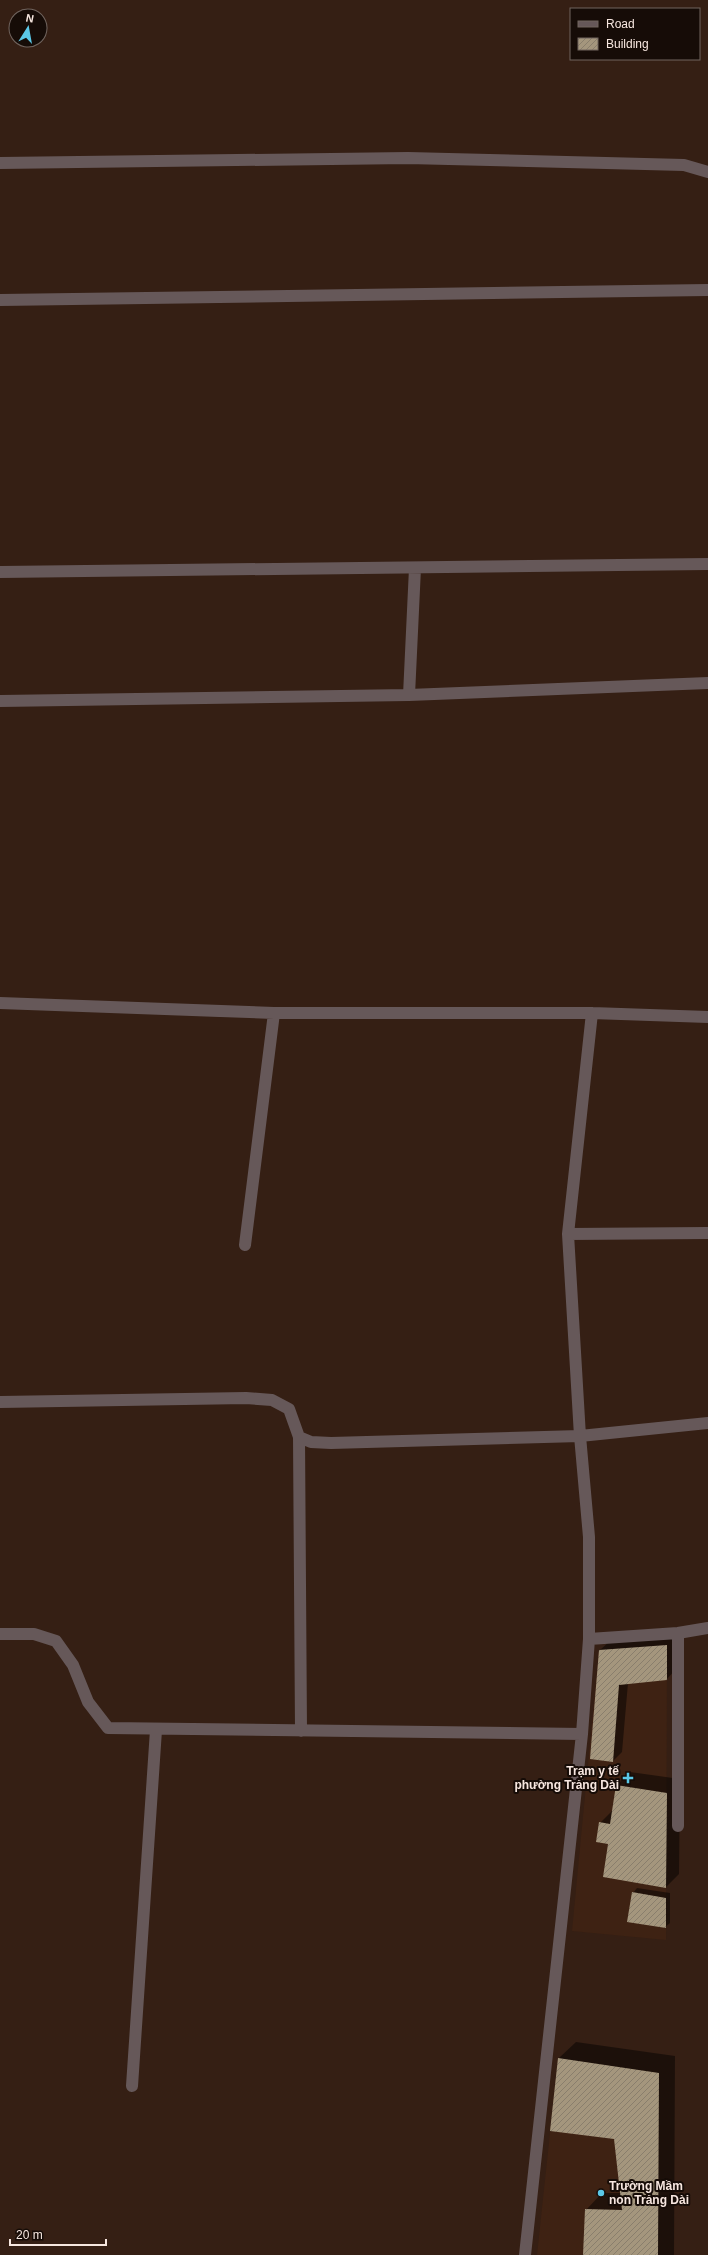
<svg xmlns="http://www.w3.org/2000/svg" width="708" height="2255" font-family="Helvetica,sans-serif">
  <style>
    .built { fill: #3e2213 }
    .shadow { fill: #0007 }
    .building { fill: url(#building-hatch) }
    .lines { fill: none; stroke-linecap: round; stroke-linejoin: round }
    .minor { stroke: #665859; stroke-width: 12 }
    .poi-dot { fill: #5bc8e7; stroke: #160c07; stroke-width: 1.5 }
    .labels { text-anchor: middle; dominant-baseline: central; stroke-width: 4; stroke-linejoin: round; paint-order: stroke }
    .poi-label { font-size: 12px; font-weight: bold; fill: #f7e7e0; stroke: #160c07; text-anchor: end }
  </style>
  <defs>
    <pattern id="building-hatch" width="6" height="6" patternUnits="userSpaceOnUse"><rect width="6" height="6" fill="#a4967d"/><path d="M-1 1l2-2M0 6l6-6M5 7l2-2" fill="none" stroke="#897e6c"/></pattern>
  </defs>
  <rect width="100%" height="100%" fill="#351f14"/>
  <path class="built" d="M667,1645l-1,295 -94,-9 27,-281z
    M558,2058l101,15 -1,182h-121z"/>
  <path class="shadow" d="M676,1636v33l-9,10 -39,4 -6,69 -9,9 -13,-111 10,-9z
    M630,1772l50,7 -1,95 -13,13 -56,-43 -10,-21 13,-13 4,-25z
    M637,1888l33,5v30l-5,4 -32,-34z
    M576,2042l99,14 -1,199h-90l2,-45 16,-17h19l-6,-55 -56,-80z"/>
  <path class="building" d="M667,1645v35l-48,5 -6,77 -23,-3 9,-109z
    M616,1785l51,8 -1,95 -63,-11 5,-33 -12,-2 3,-20 11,2z
    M632,1892l34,6v30l-39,-6z
    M558,2058l101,15 -1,182h-75l2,-46 37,1 -8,-71 -64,-8z"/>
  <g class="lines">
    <path class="minor" d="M0,163l408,-5 276,7 24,7
      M0,300l708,-10
      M0,572l708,-8
      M409,695l6,-127
      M0,701l409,-6 299,-12
      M0,1003l274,10h318l116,4
      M568,1234l140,-1
      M245,1245l29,-232
      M0,1402l246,-4 26,2 17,9 10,28 12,5 20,1 249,-7 128,-13
      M299,1437l2,294
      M0,1634h34l22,7 17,24 15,37 20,26 474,6
      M589,1639l89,-6 30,-5
      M678,1826v-193
      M132,2086l24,-356
      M525,2255l57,-521 7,-95v-102l-9,-101 -12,-202 24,-221"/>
  </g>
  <g class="poi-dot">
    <path d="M626 1772h4v4h4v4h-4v4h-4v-4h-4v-4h4z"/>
    <circle cx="601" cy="2193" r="4"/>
  </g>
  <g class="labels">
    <g class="poi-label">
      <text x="619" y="1771">Trạm y tế<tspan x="619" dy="14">phường Trảng Dài</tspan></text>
      <text x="609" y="2186" text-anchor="start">Trường Mầm<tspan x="609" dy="14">non Trảng Dài</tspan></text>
    </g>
  </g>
  <rect x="570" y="8" width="130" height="52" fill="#160c07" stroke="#70645e"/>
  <rect x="578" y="21" width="20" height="6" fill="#665859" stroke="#70645e"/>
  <text x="606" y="28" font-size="12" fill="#f7e7e0">Road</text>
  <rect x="578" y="38" width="20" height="12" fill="url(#building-hatch)" stroke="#70645e"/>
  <text x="606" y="48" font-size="12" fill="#f7e7e0">Building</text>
  <g transform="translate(28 28) rotate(11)"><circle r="19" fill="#160c07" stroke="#70645e"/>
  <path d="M0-3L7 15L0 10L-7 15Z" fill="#5bc8e7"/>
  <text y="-6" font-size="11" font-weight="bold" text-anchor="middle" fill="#f7e7e0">N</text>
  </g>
  <path d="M10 2239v6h96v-6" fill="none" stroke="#f7e7e0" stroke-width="2"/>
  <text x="16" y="2239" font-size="12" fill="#f7e7e0" stroke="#160c07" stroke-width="3" paint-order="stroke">20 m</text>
</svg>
